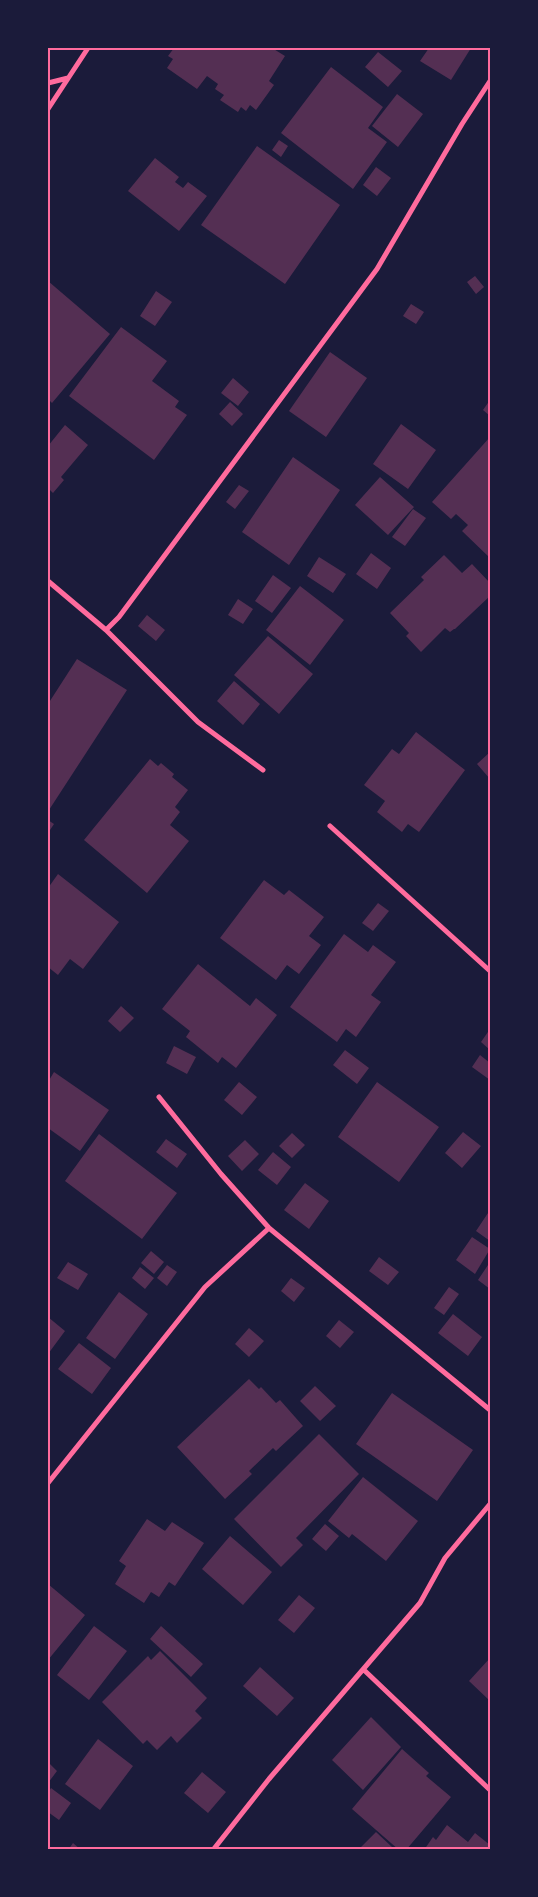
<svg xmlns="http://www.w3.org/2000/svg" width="538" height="1897" font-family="Jost,sans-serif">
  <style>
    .building { fill: #542f53 }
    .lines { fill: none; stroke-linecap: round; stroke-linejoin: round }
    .minor { stroke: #ff6b9d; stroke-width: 5 }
    .neatline { fill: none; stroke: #ff6b9d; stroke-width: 2 }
  </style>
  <rect width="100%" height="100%" fill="#1b1b3a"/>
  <path class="building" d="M174,48h98l13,8 -16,25 5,4 -18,25 -6,-5 -4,6 -5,-4 -3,5 -18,-12 4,-5 -9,-6 3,-5 -11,-8 -10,13 -30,-21 6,-9 -5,-3z
    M429,48h42l-20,32 -31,-19z
    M378,52l24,19 -14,16 -23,-20z
    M331,67l52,40 -15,21 19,14 -34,47 -72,-56z
    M397,94l26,20 -25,33 -26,-21z
    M279,140l9,6 -7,11 -9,-7z
    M257,146l83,59 -55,79 -84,-59z
    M155,158l24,19 -4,5 8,6 5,-6 19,14 -28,35 -51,-40z
    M376,167l15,11 -14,18 -14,-11z
    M475,276l9,11 -8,7 -9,-12z
    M48,281l62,53 -58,69 -4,-4z
    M156,291l16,11 -17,24 -15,-10z
    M411,304l13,8 -8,12 -13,-8z
    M121,327l46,34 -15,20 27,20 -4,6 12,8 -33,45 -85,-64z
    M330,352l37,26 -41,59 -37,-26z
    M233,378l16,14 -11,14 -17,-13z
    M490,400v16l-7,-6z
    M230,402l13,12 -11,12 -13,-12z
    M401,424l35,26 -28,39 -35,-25z
    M65,425l23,20 -27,32 3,3 -11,13 -5,-5v-42z
    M490,437v121l-28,-27 6,-6 -12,-11 -5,5 -19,-17z
    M293,457l47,33 -51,75 -47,-33z
    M380,477l34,30 -26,28 -33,-30z
    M239,485l10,6 -14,18 -9,-7z
    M413,509l13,9 -21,28 -13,-9z
    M371,553l20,15 -14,21 -21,-15z
    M444,555l18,18 10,-9 18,19v13l-35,33h-1l-4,3 -5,-4 -24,24 -15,-16 3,-3 -19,-20 34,-33 -3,-3z
    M319,557l27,17 -13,19 -26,-17z
    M273,575l18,13 -19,25 -17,-12z
    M300,586l44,34 -34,45 -44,-35z
    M238,599l15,10 -10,15 -15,-9z
    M147,615l18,15 -9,11 -18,-15z
    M268,636l45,38 -34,40 -45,-39z
    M77,659l50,31 -78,120 -1,-1v-105z
    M234,681l26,23 -17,21 -26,-24z
    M416,732l49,38 -46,62 -11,-8 -6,8 -25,-20 8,-11 -21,-16 28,-36 7,5z
    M490,752v27l-13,-15z
    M150,759l8,7 3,-3 13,11 -2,3 16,13 -13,17 5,5 -10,13 19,16 -42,52 -63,-53z
    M48,820l6,4 -6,9z
    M58,874l61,48 -36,47 -13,-10 -12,16 -10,-8v-79z
    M264,880l20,15 5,-5 35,27 -15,19 12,9 -22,29 -12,-9 -11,15 -56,-42z
    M378,903l11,8 -16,20 -11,-8z
    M344,934l24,18 5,-7 23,17 -25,33 10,7 -25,35 -10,-8 -9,13 -47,-35z
    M198,964l52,42 6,-8 21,17 -41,53 -14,-11 -4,6 -32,-26 4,-6 -28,-22z
    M121,1006l13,12 -14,14 -12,-11z
    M490,1029v21l-9,-8z
    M174,1046l22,11 -9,17 -21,-11z
    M345,1050l24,18 -12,16 -24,-19z
    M480,1055l10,8v17l-18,-13z
    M54,1072l55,38 -29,41 -32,-23v-46z
    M239,1082l18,15 -15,18 -18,-15z
    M377,1082l62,45 -40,55 -61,-45z
    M463,1132l18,14 -19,22 -17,-15z
    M292,1133l13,12 -13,13 -13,-12z
    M99,1134l78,59 -35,46 -77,-58z
    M166,1139l21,15 -10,14 -21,-16z
    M245,1140l14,14 -17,17 -14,-15z
    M273,1152l18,15 -14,18 -19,-15z
    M305,1183l24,18 -20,28 -25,-19z
    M490,1210v31l-14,-10z
    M472,1237l18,12 -15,25 -19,-14z
    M151,1251l13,11 -10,12 -13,-11z
    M379,1257l20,15 -11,13 -19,-14z
    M68,1262l20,12 -10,16 -21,-12z
    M490,1262v27l-12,-9z
    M167,1265l10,7 -10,14 -10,-8z
    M140,1267l14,11 -9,11 -13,-11z
    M291,1278l14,10 -11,14 -13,-11z
    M449,1287l10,7 -15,21 -10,-7z
    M119,1292l29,22 -33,45 -29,-21z
    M453,1314l29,23 -14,19 -30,-23z
    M48,1317l17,14 -17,23z
    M339,1320l15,12 -14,16 -14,-12z
    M249,1328l15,13 -15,16 -14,-13z
    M79,1343l32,25 -19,26 -34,-25z
    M249,1379l10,10 2,-2 15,16 4,-3 23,26 -27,25 -3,-3 -24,23 3,3 -27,25 -48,-52z
    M315,1386l21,20 -16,15 -20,-20z
    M392,1393l81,57 -36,51 -81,-57z
    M319,1434l40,40 -63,64 7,7 -22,22 -47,-48z
    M363,1477l55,44 -32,40 -34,-27 -3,4 -21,-17z
    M147,1519l18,12 7,-9 32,21 -29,43 -6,-4 -10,15 -8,-5 -7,11 -29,-19 11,-18 -7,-5z
    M325,1524l14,12 -13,15 -14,-12z
    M230,1536l42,36 -29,33 -41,-36z
    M48,1584l37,31 -37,45z
    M299,1595l16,13 -21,25 -16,-13z
    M94,1626l33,25 -38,49 -32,-25z
    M161,1626l42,38 -12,13 -41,-38z
    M160,1651l47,47 -12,13 7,7 -25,25 -6,-7 -14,14 -10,-10 -4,4 -41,-42 46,-46 3,4z
    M490,1658v43l-21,-20z
    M260,1667l34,31 -17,18 -34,-30z
    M371,1717l30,30 -38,43 -31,-30z
    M98,1739l35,27 -33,44 -35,-26z
    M402,1749l27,24 -3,3 25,21 -45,53h-7l-47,-41z
    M48,1762l9,9 -9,12z
    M202,1772l24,20 -18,21 -24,-20z
    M51,1788l20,15 -12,17 -11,-8v-19z
    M447,1825l21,17 7,-9 15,12v5h-66l9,-13 3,3z
    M376,1832l16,15 -3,3h-26l-2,-3z
    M73,1843l8,7h-13z"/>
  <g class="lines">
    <path class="minor" d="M48,83l20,-5
      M48,109l40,-61
      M48,581l58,49 92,92 65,48
      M106,630l13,-13 258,-348 85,-145 28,-43
      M330,826l160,145
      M159,1097l62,77 48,54
      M48,1483l157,-196 64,-59 221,182
      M364,1670l126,120
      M213,1850l56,-71 151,-176 25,-45 45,-54"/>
  </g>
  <rect width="538" height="1897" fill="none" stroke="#1b1b3a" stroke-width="98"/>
  <rect x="49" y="49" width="440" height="1799" class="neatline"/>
</svg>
